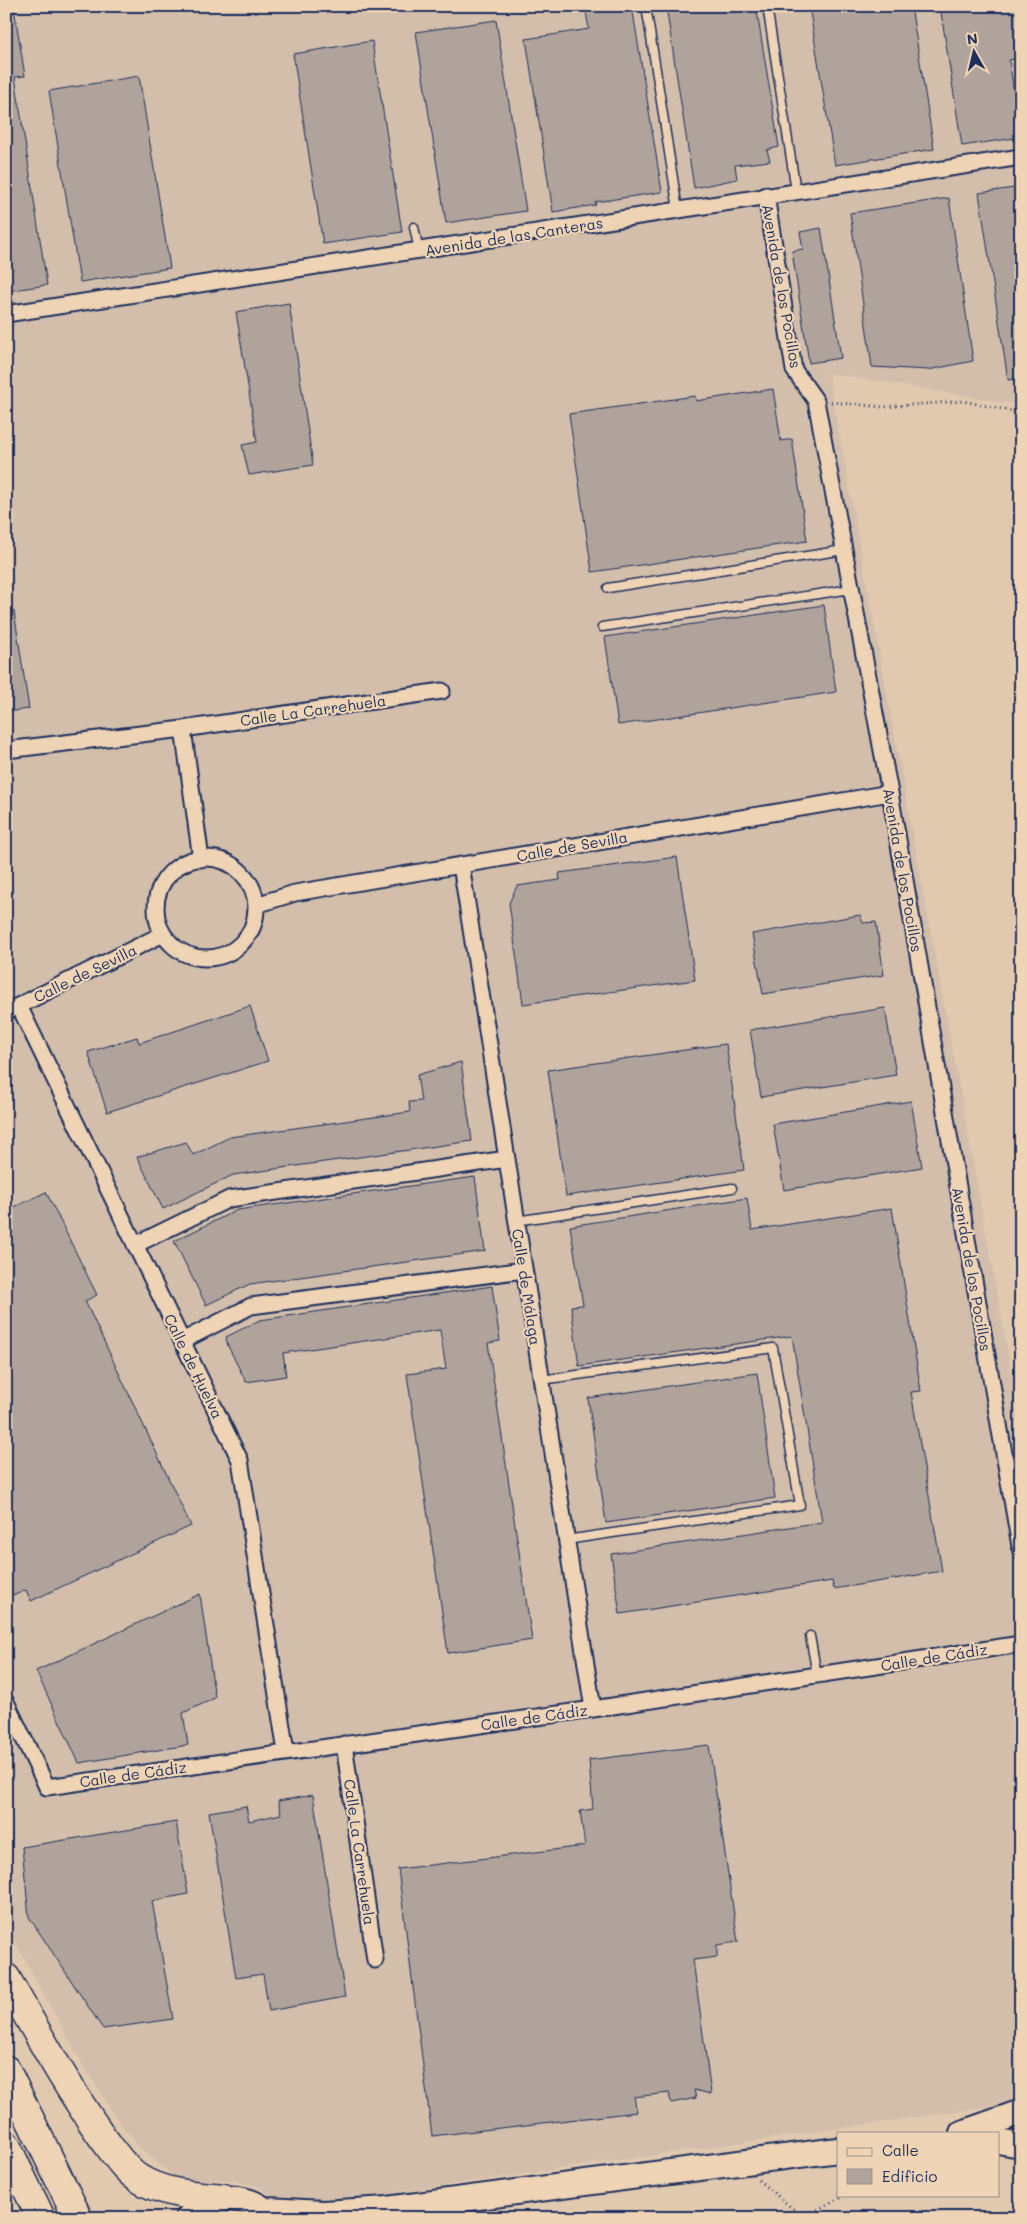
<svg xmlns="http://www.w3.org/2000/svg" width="1027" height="2224" font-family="Mali,sans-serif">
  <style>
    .built { fill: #d2beaa }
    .building { fill: #b0a39c; stroke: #1b2f5e }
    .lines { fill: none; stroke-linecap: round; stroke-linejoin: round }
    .lane-casing { stroke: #1b2f5e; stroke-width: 11 }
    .street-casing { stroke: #1b2f5e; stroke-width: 19 }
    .primary-casing { stroke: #1b2f5e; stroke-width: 28 }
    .highway-casing { stroke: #1b2f5e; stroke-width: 31 }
    .path { stroke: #1b2f5e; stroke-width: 3; stroke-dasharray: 1 4; stroke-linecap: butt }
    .lane { stroke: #eed3b5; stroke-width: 8 }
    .street { stroke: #eed3b5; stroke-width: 15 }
    .primary { stroke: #eed3b5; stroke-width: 24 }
    .highway { stroke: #eed3b5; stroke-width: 28 }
    .labels { text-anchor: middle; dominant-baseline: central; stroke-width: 4.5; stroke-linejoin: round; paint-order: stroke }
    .street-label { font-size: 15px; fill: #1b2f5e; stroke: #eed3b5 }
  </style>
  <rect width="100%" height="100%" fill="#e1c9b0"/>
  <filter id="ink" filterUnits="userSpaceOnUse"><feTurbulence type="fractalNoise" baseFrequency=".02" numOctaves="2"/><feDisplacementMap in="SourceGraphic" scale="10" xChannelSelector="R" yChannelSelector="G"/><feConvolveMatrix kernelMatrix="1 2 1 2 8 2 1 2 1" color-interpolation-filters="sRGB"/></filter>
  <g filter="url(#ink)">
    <path class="built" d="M6,6h1015v399l-193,-32 193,1051v678l-676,98h-67l-19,-13 -25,-7 -57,-1 -36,-30 -23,-29 -35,-55 -77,-139z"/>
    <path class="building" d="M585,6h47l30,186 -67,10 1,3 -43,7 -27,-173 63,-10z
      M666,6h90l23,141 -12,3 3,11 -35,4 2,14 -43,9z
      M809,6h102l23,143 -99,16z
      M940,6h81v52l-12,2 12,77 -59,9z
      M14,8l11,68 -10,1 32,208 -41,6v-282z
      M496,20l30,191 -80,12 -30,-191z
      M372,41l30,191 -79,12 -30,-190z
      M139,76l31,192 -90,14 -31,-191z
      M1021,187v191l-13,2 -29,-187z
      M949,198l24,163 -45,9 -56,-3 -22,-154z
      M821,228l20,130 -32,5 -17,-112 11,-2 -3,-17z
      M289,303l24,162 -64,10 -7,-30 15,-3 -21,-130z
      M773,389l8,52 11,-2 15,102 -215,31 -23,-158 126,-18 1,5z
      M824,605l12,87 -218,33 -13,-88z
      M14,611l15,98 -23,3v-100z
      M677,857l18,123 -172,24 -14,-101 8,-17 43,-6 -1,-7z
      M860,915l3,8 13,-1 8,53 -121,19 -11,-60z
      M250,1006l18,55 -161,51 -19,-60 49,-15 2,6z
      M885,1008l11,67 -135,22 -11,-67z
      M726,1044l18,126 -178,26 -18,-126z
      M461,1062l11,79 -239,34 -70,34 -26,-52 49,-15 7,13 37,-18 180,-25 -1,-10 12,-1 -4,-26z
      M911,1101l11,66 -138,23 -11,-66z
      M475,1177l10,74 -235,33 -44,21 -32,-64 63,-31z
      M46,1192l51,103 -12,6 106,225 -160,75 -5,-11 -11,5 -9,-3v-381z
      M747,1198l5,32 140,-22 29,183 -10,1 31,179 -108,18 -2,-8 -212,33 -9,-60 211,-32 -30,-186 -213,30 -8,-60 12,-1 -13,-79z
      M492,1286l8,55 -12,2 44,297 -84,13 -41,-279 39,-5 -6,-39 -157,23 3,23 -40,6 -18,-36 -2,-9 34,-17z
      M757,1373l18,125 -169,25 -18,-125z
      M200,1594l15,104 -32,15 5,32 -109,18 -43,-92z
      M709,1745l29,197 -21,3v12l-24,3 18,134 -17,-4 2,8 -25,5 -2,-10 -35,4 3,15 -205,24 -34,-267 187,-23 -5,-35 13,-2 -4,-49z
      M313,1795l32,202 -76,14 -6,-37 -27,4 -27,-166 37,-6 3,15 32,-7 -3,-13z
      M176,1822l12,72 -36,7 21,118 -70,10 -74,-112 -7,-70z"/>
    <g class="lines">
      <defs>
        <path id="lane" d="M646,6l32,204
          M767,6l29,185
          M414,227l5,24
          M608,588l236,-38
          M602,627l249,-38
          M516,1221l216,-33
          M541,1380l232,-32 27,157 -234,35
          M810,1636l7,39"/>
        <path id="street" d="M766,195l28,175 22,31 74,392 131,759
          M6,314l1015,-157
          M183,729l18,130
          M6,750l177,-21 259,-38
          M156 908a50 50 0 1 1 100 0a50 50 0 1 1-100 0Z
          M461,865l132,844
          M256,905l39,-12 595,-100
          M19,1006l221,454 46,292
          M6,1012l157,-78
          M135,1245l94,-46 278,-40
          M182,1341l69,-35 273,-36
          M6,1702l41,85 546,-78 428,-65
          M344,1744l31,216"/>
        <path id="primary" d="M962,2133l59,-21
          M998,2141l23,4
          M267,2210l56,3 64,-4 451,-59
          M188,2218c23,-27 62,-25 86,0"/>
        <path id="highway" d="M6,1978c31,54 61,109 97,160 10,13 21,31 35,40 25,16 56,17 85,20
          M6,2070l72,148
          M6,2145l35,73"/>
      </defs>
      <use href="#lane" class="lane-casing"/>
      <use href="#street" class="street-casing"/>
      <use href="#primary" class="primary-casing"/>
      <use href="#highway" class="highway-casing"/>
      <path class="path" d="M831,402l52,5 80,-6 58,12
        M758,2180l46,38
        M804,2217l41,-22"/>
      <use href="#lane" class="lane"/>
      <use href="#street" class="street"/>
      <use href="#primary" class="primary"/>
      <use href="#highway" class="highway"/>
    </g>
  </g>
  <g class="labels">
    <g class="street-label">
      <text transform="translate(514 236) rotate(-9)">Avenida de las Canteras</text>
      <text transform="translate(782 286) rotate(80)">Avenida de los Pocillos</text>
      <text transform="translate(313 710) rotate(-8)">Calle La Carrehuela</text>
      <text transform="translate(572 846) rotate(-10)">Calle de Sevilla</text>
      <text transform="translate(903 870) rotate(80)">Avenida de los Pocillos</text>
      <text transform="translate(85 973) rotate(-26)">Calle de Sevilla</text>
      <text transform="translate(972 1269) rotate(80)">Avenida de los Pocillos</text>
      <text transform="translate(527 1287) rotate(81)">Calle de Málaga</text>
      <text transform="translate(194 1366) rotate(64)">Calle de Huelva</text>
      <text transform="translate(934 1657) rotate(-9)">Calle de Cádiz</text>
      <text transform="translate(534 1717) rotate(-8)">Calle de Cádiz</text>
      <text transform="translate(133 1774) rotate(-8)">Calle de Cádiz</text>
      <text transform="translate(360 1852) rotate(82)">Calle La Carrehuela</text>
    </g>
  </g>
  <rect width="1027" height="2224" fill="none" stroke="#eed3b5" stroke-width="25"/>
  <rect x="12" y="12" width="1002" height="2199" fill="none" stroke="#1b2f5e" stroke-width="2" filter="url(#ink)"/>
  <rect x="837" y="2132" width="162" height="65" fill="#eed3b5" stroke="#9a9192"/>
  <rect x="847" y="2148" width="25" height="8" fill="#eed3b5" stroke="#9a9192"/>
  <text x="882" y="2156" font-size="15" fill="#1b2f5e">Calle</text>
  <rect x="847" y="2169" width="25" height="15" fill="#b0a39c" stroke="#9a9192"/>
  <text x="882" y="2182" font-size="15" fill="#1b2f5e">Edificio</text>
  <g transform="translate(974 52) rotate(352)" stroke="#eed3b5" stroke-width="4" paint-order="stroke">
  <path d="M0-4L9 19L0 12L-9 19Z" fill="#1b2f5e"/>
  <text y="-8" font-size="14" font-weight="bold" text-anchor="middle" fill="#1b2f5e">N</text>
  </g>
</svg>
